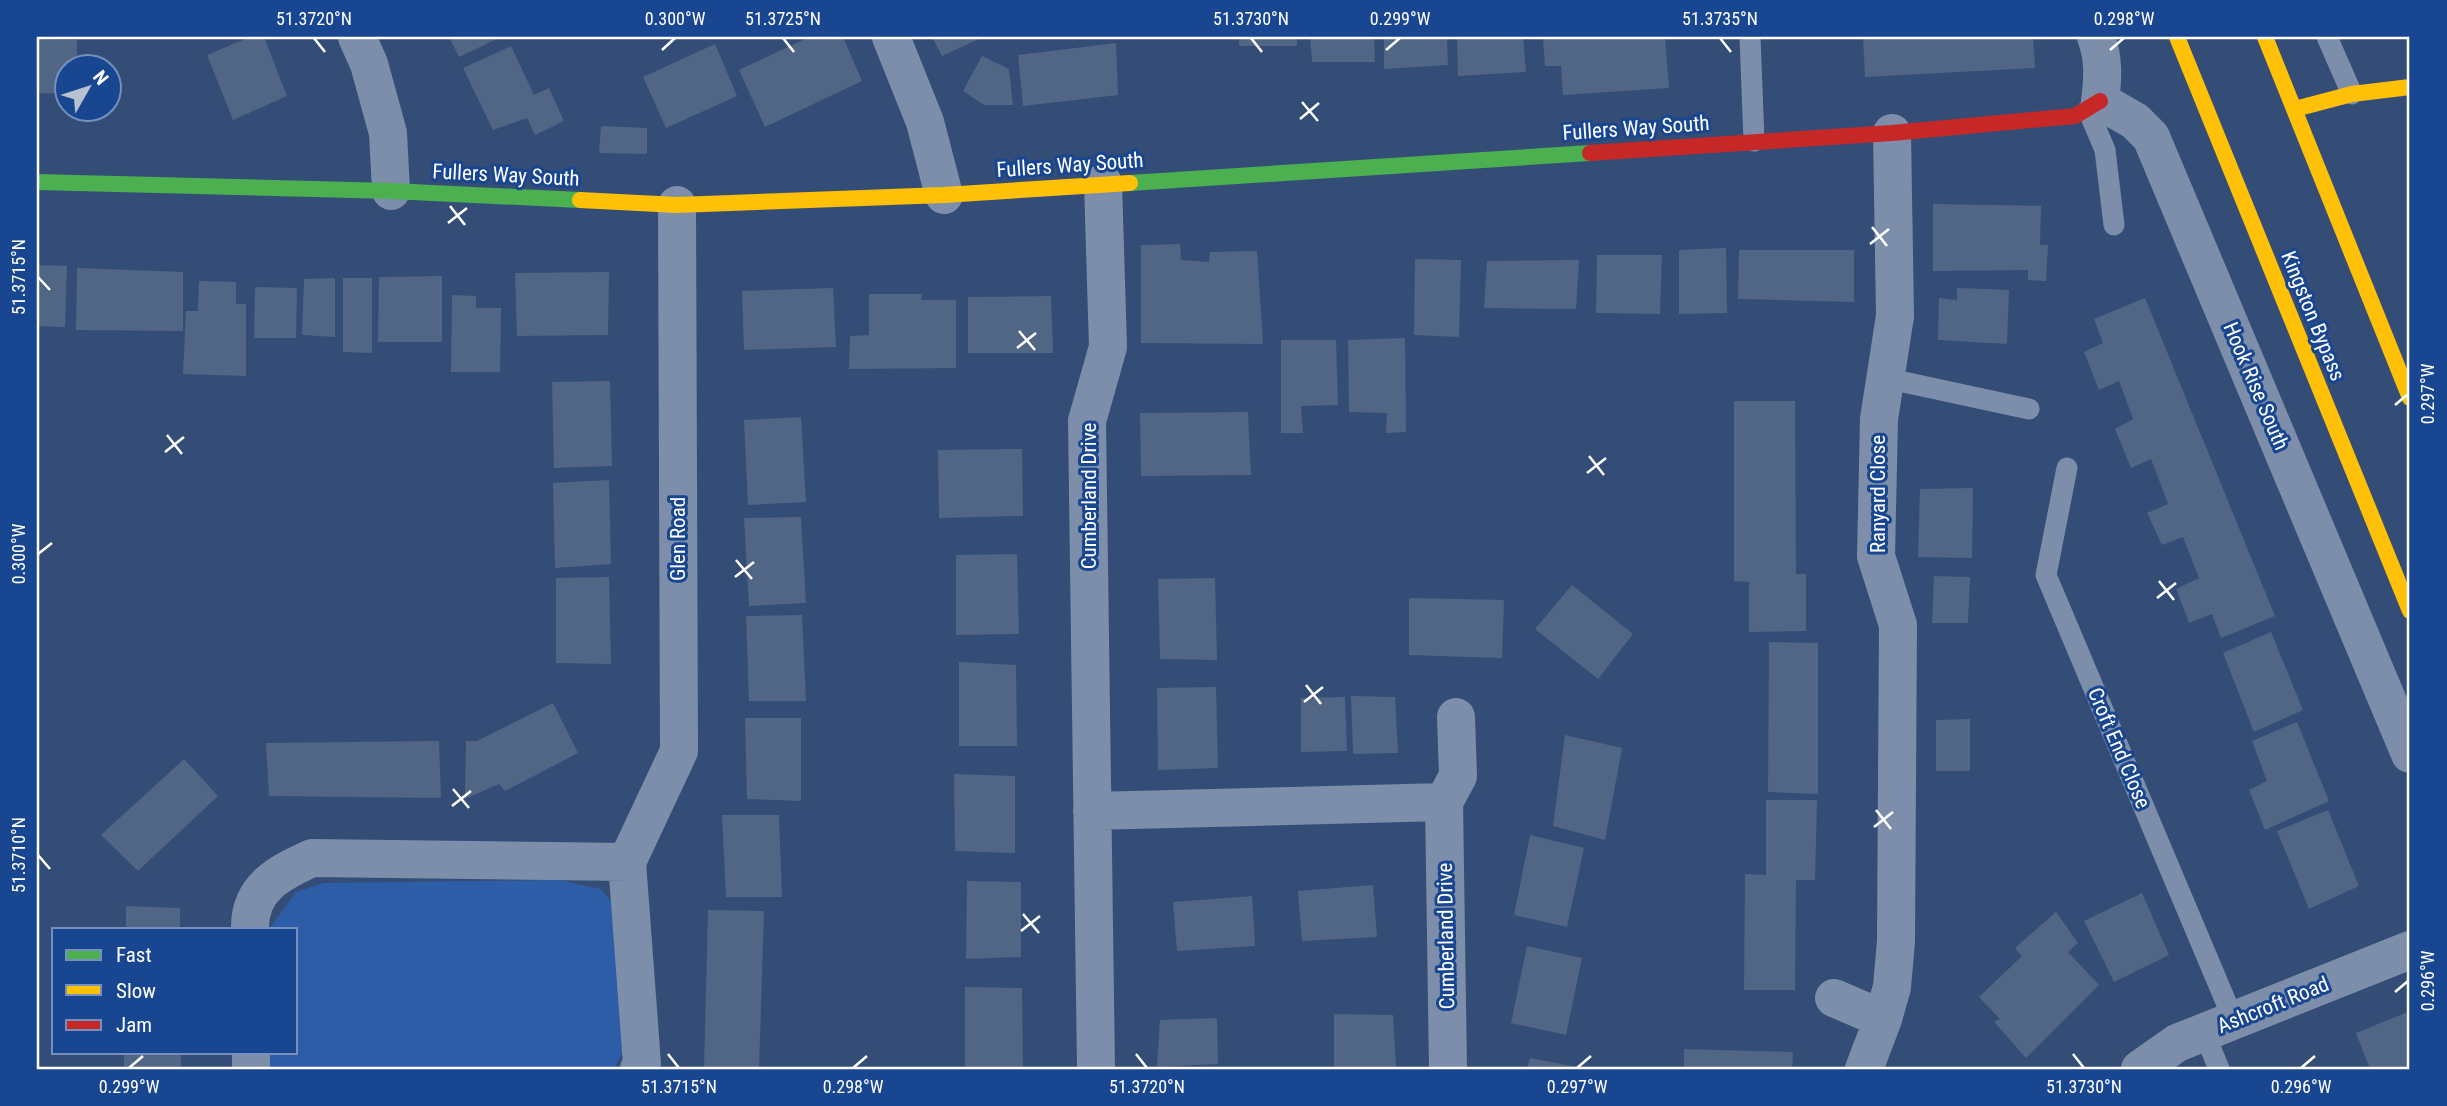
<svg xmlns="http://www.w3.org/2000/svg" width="2447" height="1106" font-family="'Roboto Condensed',sans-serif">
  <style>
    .green { fill: #2d5da7 }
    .building { fill: #516585 }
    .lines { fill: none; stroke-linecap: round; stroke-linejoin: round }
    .lane { stroke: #7c8ea9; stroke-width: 21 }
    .street { stroke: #7c8ea9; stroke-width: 38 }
    .fast { stroke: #4caf50; stroke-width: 16 }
    .slow { stroke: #ffc107; stroke-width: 16 }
    .jam { stroke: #c62828; stroke-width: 16 }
    .ticks { fill: none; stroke: #fff; stroke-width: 2.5 }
    .labels { text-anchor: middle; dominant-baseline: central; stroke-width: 6; stroke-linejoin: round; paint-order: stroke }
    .street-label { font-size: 21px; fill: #fff; stroke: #194691 }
    .neatline { fill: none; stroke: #fff; stroke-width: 2.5 }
    .ticks-label { font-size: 18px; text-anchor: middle; fill: #fff }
  </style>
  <rect width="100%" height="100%" fill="#344d76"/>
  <path class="green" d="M558,880l42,9 14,15 9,147 -9,18h-348v-17h30v-123h-27l27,-37 28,-9z"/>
  <path class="building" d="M250,37h14l23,59 -54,24 -26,-65z
    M449,37h52l-42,20z
    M809,37h34l19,44 -97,46 -26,-57z
    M932,37h51l-41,19z
    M1239,37h58v9h-58z
    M1310,37h64l1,25h-63z
    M1384,37h63l1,28 -64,4z
    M1457,37h66l3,35 -68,4z
    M1543,37h122l4,51 -106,7 -2,-29h-16z
    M1863,37h170l2,31 -170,9z
    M37,39l40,1v26h-11v28l-29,-1z
    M1116,43l2,52 -95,11 -5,-51z
    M715,44l22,52 -71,32 -23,-51z
    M511,46l23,49 15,-7 15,33 -29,14 -8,-17 -34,12 -30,-62z
    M982,56l27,13 4,36h-29l-21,-14z
    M601,126l46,2v26l-48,-1z
    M1933,204l108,2 -1,39h8l-2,36 -18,-1v-10l-95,1z
    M1180,244l1,16 28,2 1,-10 47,-1 6,93 -122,-1v-98z
    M1726,248l1,65 -48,1v-64z
    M1739,250h115v52l-116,-3z
    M1597,255h65l-2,59 -64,-1z
    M1415,259l46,1 -2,77 -45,-2z
    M1579,260l-3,49 -92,-1 3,-47z
    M37,265l30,1 -2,61 -28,-1z
    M77,268l106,4v59l-107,-1z
    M609,272l-1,63 -91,1 -2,-63z
    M442,276v66h-64l1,-65z
    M335,278v59l-33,-2 2,-56z
    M343,278h29v75l-29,-1z
    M199,281l37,1v22h10v72l-63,-2 3,-63h12z
    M255,287l42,1 -1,50h-42z
    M833,288l3,59 -92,3 -2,-59z
    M1957,288l52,2 -2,54 -69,-4 1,-42 18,2z
    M869,294h53l-1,6h35v68l-107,1 1,-33 19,-1z
    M452,295l24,1v12h25l-1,64h-49z
    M1051,296l2,57h-85v-56z
    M2145,298l130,318 -54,22 -9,-24 -23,9 -13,-34 23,-11 -16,-41 -21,8 -15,-32 21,-9 -17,-45 -20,9 -16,-39 18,-10 -14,-38 -20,9 -15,-38 19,-9 -9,-24z
    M1405,338l1,94 -20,1 1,-20 -38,-1 -1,-72z
    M1281,340h55l2,65 -37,1 2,27h-22z
    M610,381l2,85 -58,2 -2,-86z
    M1734,401h61l1,173h10v57l-57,1v-50l-15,-1z
    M1248,412l3,63 -110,1 -1,-63z
    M801,417l5,85 -58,3 -4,-85z
    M1022,449l1,67 -84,2 -1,-68z
    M609,480l2,84 -56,4 -2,-85z
    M1973,488l-1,70 -54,-1 2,-68z
    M801,517l5,86 -57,3 -5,-88z
    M1017,554l2,80 -63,1v-80z
    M1934,576l36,1 -2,46h-36z
    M609,577l2,87 -55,-1v-85z
    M1215,578l2,82 -57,-1 -2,-80z
    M1572,585l61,49 -35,45 -63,-50z
    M1409,598l95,2 -2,58 -93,-3z
    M802,615l4,86h-57l-3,-85z
    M2271,632l32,78 -49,22 -31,-79z
    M1769,642l49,1v151l-50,-2z
    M959,662l57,3 1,81h-58z
    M1216,687l2,81 -60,2 -1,-82z
    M1351,696l44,1 3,56 -45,1z
    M1345,697l2,54 -46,1v-54z
    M553,703l25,50 -73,38 -6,-7 -34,15 1,-58h11z
    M745,718h56v83l-54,-2z
    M1970,719v52h-34v-51z
    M2297,722l32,79 -64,29 -16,-40 18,-9 -15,-40z
    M1565,735l57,13 -17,92 -52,-14z
    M439,741l2,57 -172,-2 -3,-53z
    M184,759l34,37 -80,75 -37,-36z
    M954,774l61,2v77l-60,-2z
    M1766,800h51l-2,80h-19l-1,110h-51l1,-116 21,1z
    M2328,810l31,76 -50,23 -32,-78z
    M722,815h57l3,82h-56z
    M1530,835l54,13 -17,79 -53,-12z
    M967,881l54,1v75l-55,2z
    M1373,885l4,52 -75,4 -4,-50z
    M2142,893l27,62 -55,27 -30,-61z
    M1252,896l3,50 -78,5 -4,-49z
    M126,906l54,2v21h-54z
    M708,910l56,1 -5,158h-55z
    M2056,912l22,31 -10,9 31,33 -73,73 -32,-36 6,-3 -21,-22 43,-41 -7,-8z
    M1527,946l55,12 -16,77 -55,-12z
    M965,987l57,1 1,81 -58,-1z
    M2410,1011v58h-40l-14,-36z
    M1334,1014l59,1 3,52h-62z
    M1217,1018l1,46 -61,3 3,-47z
    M1684,1049l109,3 -1,17h-108z
    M124,1052h57v17h-57z
    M1530,1058l52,10v1h-55z"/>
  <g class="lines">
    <path class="lane" d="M1750,37l4,104
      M2327,37l25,57
      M2088,110l17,40 9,75
      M1885,378l144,31
      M2067,468l-21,107 188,446
      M2204,1032l15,37"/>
    <path class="street" d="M357,37l12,27 19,69 3,58
      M891,37l34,85 19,73
      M2096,37c8,21 7,42 4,64l35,20 16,16 259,617
      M1444,802l14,-26 -2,-59
      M1092,811l352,-9 4,267
      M250,929c-1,-41 29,-56 62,-71l315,4
      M1834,998l49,21
      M251,1052v17
      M639,1069l3,-5 -15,-202 52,-111 -2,-546
      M1096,1069l-9,-648 21,-74 -5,-164
      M1864,1069l19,-50 9,-32 4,-46 2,-316 -22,-69 3,-137 16,-103 -3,-183
      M2140,1069l37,-26 233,-93"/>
    <path class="fast" d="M37,182l354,9 189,9
      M1130,183l460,-30"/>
    <path class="slow" d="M2177,37l233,574
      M2265,37l145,361
      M2295,109l57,-15 58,-7
      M580,200l97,5 267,-10 186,-12"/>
    <path class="jam" d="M1590,153l302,-20 183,-17 25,-15"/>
  </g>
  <path class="ticks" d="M314,38l11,14M783,38l11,14M1251,38l11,14M1720,38l11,14M662,50l13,-12M1386,50l14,-12M2110,50l14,-12M1302,102l16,19M1300,119l19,-16M450,206l15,19M448,223l19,-15M1872,227l15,19M1870,244l19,-15M38,277l12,13M1019,331l16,19M1017,348l19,-15M2395,405l13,-11M167,435l15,19M165,452l19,-15M1589,456l15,19M1587,473l19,-15M38,554l14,-11M736,560l16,19M735,577l19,-15M2159,581l15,19M2157,598l19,-15M1306,685l15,19M1304,702l19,-15M453,789l16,19M452,806l19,-15M1876,810l15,19M1874,827l19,-15M38,855l12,14M1023,914l16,19M1021,931l19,-15M2395,992l13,-11M668,1054l11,14M1136,1054l11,14M2073,1054l11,14M129,1068l14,-12M853,1068l14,-12M1577,1068l14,-12M2301,1068l14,-12"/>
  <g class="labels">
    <g class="street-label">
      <text transform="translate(1636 128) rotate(-4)">Fullers Way South</text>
      <text transform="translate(1070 165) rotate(-4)">Fullers Way South</text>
      <text transform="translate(506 175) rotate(3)">Fullers Way South</text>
      <text transform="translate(2313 316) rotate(68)">Kingston Bypass</text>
      <text transform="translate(2256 386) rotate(67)">Hook Rise South</text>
      <text transform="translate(1878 494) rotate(-90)">Ranyard Close</text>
      <text transform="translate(1089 496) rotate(-90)">Cumberland Drive</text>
      <text transform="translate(678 539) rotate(-90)">Glen Road</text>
      <text transform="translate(2119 748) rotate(67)">Croft End Close</text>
      <text transform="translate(1446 936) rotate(-91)">Cumberland Drive</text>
      <text transform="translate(2273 1005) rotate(-22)">Ashcroft Road</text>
    </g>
  </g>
  <rect width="2447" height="1106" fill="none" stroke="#194691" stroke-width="77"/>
  <rect x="52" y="928" width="245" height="126" fill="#194691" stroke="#7590bd" stroke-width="2"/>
  <rect x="66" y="950" width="35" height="10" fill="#4caf50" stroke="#7590bd" stroke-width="2"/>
  <text x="116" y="962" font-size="21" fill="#ffffff">Fast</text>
  <rect x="66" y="985" width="35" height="10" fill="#ffc107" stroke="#7590bd" stroke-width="2"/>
  <text x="116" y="998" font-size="21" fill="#ffffff">Slow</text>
  <rect x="66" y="1020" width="35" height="10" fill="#c62828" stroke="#7590bd" stroke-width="2"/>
  <text x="116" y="1032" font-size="21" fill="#ffffff">Jam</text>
  <g transform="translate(88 88) rotate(51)"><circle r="33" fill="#194691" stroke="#7590bd" stroke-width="2"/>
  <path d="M0-5L12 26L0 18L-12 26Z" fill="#b8c1cf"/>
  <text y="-10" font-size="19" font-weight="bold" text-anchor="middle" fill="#ffffff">N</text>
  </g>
  <rect x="38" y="38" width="2370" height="1030" class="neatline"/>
  <g class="ticks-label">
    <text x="314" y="25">51.3720°N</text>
    <text x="675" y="25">0.300°W</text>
    <text x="783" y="25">51.3725°N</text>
    <text x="1251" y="25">51.3730°N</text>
    <text x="1400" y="25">0.299°W</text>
    <text x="1720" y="25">51.3735°N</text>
    <text x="2124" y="25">0.298°W</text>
    <text transform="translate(19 277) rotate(-90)" y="6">51.3715°N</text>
    <text transform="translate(2428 394) rotate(-90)" y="6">0.297°W</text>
    <text transform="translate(19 554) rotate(-90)" y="6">0.300°W</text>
    <text transform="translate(19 855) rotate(-90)" y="6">51.3710°N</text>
    <text transform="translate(2428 981) rotate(-90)" y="6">0.296°W</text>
    <text x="129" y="1093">0.299°W</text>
    <text x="679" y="1093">51.3715°N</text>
    <text x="853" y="1093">0.298°W</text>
    <text x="1147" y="1093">51.3720°N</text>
    <text x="1577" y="1093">0.297°W</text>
    <text x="2084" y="1093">51.3730°N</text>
    <text x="2301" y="1093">0.296°W</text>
  </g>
</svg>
